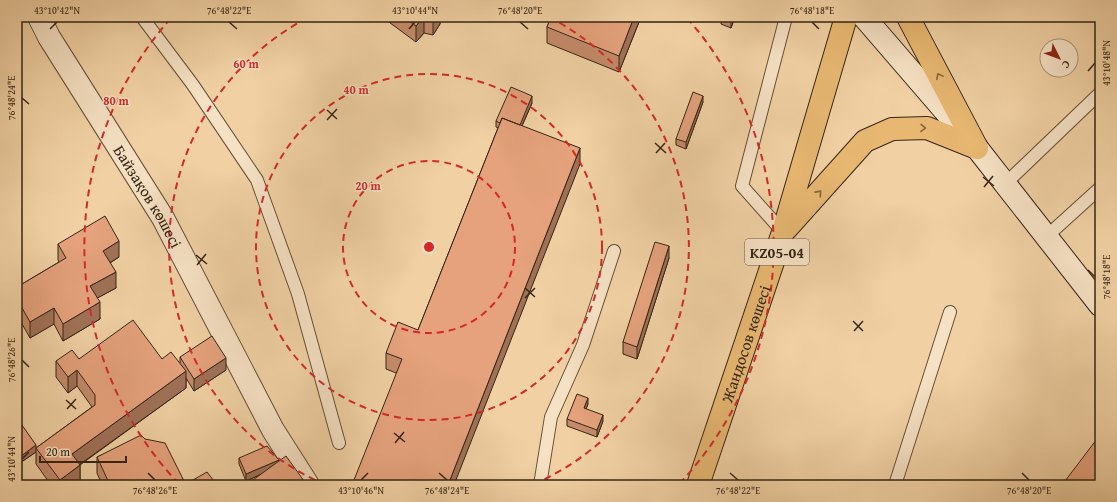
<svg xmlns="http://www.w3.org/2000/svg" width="1117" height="502" font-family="'Gentium Book Plus',serif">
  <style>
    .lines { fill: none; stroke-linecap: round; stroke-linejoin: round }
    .lane-casing { stroke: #645036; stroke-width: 14 }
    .street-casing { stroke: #645036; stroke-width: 24 }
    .secondary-casing { stroke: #352512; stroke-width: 24 }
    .primary-casing { stroke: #352512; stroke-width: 24 }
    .lane { stroke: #f6e1c4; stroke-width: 12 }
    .street { stroke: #f6e1c4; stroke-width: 22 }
    .secondary { stroke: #f6e1c4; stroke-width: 22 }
    .primary { stroke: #e8b872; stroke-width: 22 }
    .wall { fill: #c58b6b; stroke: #352512 }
    .shaded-wall { fill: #a07157; stroke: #352512 }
    .building { fill: #e5a27c; stroke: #352512 }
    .oneway { stroke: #86673d }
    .ticks { fill: none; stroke: #352512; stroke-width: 1.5 }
    .ring { fill: none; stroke: #d62828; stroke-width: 2; stroke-dasharray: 7 5 }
    .labels { text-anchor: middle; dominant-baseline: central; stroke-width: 3; stroke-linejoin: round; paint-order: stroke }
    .shield { fill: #f6e1c4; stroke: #6f5d47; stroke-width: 1 }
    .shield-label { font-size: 15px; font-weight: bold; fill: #352512 }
    .street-label { font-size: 16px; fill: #352512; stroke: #f6e1c4 }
    .centre { fill: #d62828; stroke: #f6e1c4; stroke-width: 2 }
    .ring-label { font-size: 12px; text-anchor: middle; font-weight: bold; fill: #d62828; stroke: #f6e1c4; stroke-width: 3; stroke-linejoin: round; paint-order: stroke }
    .neatline { fill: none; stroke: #352512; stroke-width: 1.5 }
    .ticks-label { font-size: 10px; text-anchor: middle; fill: #352512 }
  </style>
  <rect width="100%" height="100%" fill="#f1d1a4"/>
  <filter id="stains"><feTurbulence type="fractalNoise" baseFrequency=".005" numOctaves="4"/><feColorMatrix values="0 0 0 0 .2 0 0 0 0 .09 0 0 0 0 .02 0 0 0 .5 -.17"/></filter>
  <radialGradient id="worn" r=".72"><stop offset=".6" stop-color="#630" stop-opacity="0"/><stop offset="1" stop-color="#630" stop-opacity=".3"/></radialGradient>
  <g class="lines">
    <defs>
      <path id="lane" d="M142,17l51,68 64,95 41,114 41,149
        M1005,184l95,-91
        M783,232l-41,-46 44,-169
        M1046,237l54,-49
        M540,485l11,-68 32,-72 31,-94
        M895,485l55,-173"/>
      <g id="street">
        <path id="s1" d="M39,17l10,20 114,181 110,212 35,55"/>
      </g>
      <path id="secondary" d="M864,17l113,131 123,157"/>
      <g id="primary">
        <path d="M908,17l69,131"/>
        <path d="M787,228l78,-87 27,-12 35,-1 50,20"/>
        <path id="s2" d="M698,485l85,-253 63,-215"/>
      </g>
    </defs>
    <use href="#lane" class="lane-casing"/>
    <use href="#street" class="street-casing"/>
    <use href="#secondary" class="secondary-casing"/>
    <use href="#primary" class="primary-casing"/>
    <use href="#lane" class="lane"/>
    <use href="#street" class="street"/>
    <use href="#secondary" class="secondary"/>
    <use href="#primary" class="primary"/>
  </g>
  <path class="wall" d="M382,17h58v7l-7,11 -9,-2 -8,9z
    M551,17h90l-22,55 -72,-29v-16z
    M721,17h14l-4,11 -10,-4z
    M703,102l-17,47 -10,-4v-6z
    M532,103l-10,23 58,38 -184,209 -10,-4v-16l32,-23 80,-202 -2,-1v-6z
    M58,244l61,13 -9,6 6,25 -19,10 3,21 -37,22 -9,-17 -24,14 -13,-23v-28l42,-25 -1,-2z
    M669,258l-32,101 -14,-5v-12z
    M180,357l46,13 -32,21 -8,-13v10l-106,77v16l-5,4h-24l-15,-21v-12l-19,13v-47l19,30 56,-41 -15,-21 -9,7 -12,-16v-16l23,-2h83l18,4z
    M588,404l-2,5 17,12 -6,16 -30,-11v-7z
    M145,439l39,46h-82l-5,-12v-16z
    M239,458l23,16 -16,7 -7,-17z"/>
  <path class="shaded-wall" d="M424,17v16l-8,9v-16z
    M433,17h7v7l-7,11z
    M634,17h7l-22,55v-16z
    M733,17h2l-4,11v-7z
    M532,96v7l-15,34v-7z
    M703,96v6l-17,47v-7z
    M580,148v16l-126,321h-6z
    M119,241v16l-16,10v-16z
    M669,246v12l-32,101v-12z
    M116,272v16l-26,14v-16z
    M100,302v17l-37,22v-17z
    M54,308v16l-24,14v-16z
    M226,358v12l-32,21v-12z
    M77,370v16l-9,7v-16z
    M186,371v17l-114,82v-16z
    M588,398v6l-4,10v-6z
    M603,415v6l-6,16v-7z
    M36,445v7l-19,13v-6z
    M279,460v6l-33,15v-7z
    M80,465v16l-5,4h-15v-5z
    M184,481v4h-9z"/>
  <path class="building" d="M404,17h19l-7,9z
    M424,17h10l-1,2z
    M551,17h83l-15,39 -72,-29z
    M721,17h12l-2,4z
    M511,87l21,9 -12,29 -18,-7 -2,5 -4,-2z
    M693,92l10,4 -17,46 -10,-3z
    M502,118l78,30 -132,337h-96l50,-126 -16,-6 12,-31 20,8z
    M105,216l14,25 -16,10 13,21 -26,14 10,16 -37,22 -9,-16 -24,14 -13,-23v-12l49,-29 -8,-14z
    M655,242l14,4 -32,101 -14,-5z
    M133,320l29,39 9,-7 15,19 -114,83 8,11 -20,15 -24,-32 59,-43v-10l-18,-25 -9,7 -12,-16 16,-11 7,9z
    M212,336l14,22 -32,21 -14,-22z
    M577,394l11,4 -4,10 19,7 -6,15 -30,-11z
    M17,418l19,27 -19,14z
    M141,435l4,4 20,4 19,38 -9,4h-65l-13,-28z
    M1100,435v50h-38z
    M267,446l12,14 -33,14 -7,-16z
    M286,456l21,29h-61z
    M207,472l10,13h-30l-1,-1z"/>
  <defs><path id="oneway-chevron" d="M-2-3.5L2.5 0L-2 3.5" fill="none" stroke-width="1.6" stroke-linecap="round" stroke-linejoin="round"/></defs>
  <g class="oneway">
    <use href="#oneway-chevron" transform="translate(939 76) rotate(-118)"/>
    <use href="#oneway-chevron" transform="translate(923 128) rotate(2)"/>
    <use href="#oneway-chevron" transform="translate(819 193) rotate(-48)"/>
  </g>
  <path class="ticks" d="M229,22l8,7M520,22l8,7M812,22l7,7M50,29l7,-7M409,29l6,-7M1088,71l7,-8M22,98l7,6M327,110l10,9M327,120l10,-11M655,143l11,10M656,153l9,-10M983,177l11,9M984,187l9,-11M196,255l11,9M197,265l9,-11M1088,270l7,7M525,288l10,9M525,298l10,-10M853,321l10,10M854,331l9,-10M22,360l7,7M66,400l10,9M67,409l9,-10M394,433l11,9M395,443l9,-11M22,459l7,-7M148,473l7,7M439,473l8,7M730,473l8,7M1022,473l7,7M361,480l7,-7"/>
  <g class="ring">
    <circle cx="429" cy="247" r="86"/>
    <circle cx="429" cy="247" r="173"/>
    <path d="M326 485A259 259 0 0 1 309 17M549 17A259 259 0 0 1 532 485"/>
    <path d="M179 484A345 345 0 0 1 171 18M687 18A345 345 0 0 1 679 484"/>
  </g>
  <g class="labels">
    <rect class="shield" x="745" y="239" width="64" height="26" rx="3"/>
    <g class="shield-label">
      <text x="777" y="252">KZ05-04</text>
    </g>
    <g class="street-label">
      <text stroke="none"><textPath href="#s1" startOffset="210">Байзақов көшесі</textPath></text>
      <text stroke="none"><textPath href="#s2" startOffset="149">Жандосов көшесі</textPath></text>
    </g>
  </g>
  <circle cx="429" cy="247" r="6" class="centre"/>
  <g class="ring-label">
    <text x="246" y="68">60 m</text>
    <text x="356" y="94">40 m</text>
    <text x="116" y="105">80 m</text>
    <text x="368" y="190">20 m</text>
  </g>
  <rect width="1117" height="502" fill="none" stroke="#f1d1a4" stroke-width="44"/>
  <g transform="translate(1059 58) rotate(132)"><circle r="19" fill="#f6e1c4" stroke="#a9967d"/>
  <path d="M0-3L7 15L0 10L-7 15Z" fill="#8f2418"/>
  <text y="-6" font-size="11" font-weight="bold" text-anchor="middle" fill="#352512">С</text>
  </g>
  <path d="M40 456v6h86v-6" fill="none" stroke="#352512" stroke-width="2"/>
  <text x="46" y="456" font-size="12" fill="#352512" stroke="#f6e1c4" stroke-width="3" paint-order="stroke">20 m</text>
  <rect x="22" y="22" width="1073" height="458" class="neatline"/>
  <g class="ticks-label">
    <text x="57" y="14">43°10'42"N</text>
    <text x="229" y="14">76°48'22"E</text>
    <text x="415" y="14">43°10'44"N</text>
    <text x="520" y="14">76°48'20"E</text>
    <text x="812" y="14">76°48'18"E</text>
    <text transform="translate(1106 63) rotate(-90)" y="4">43°10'48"N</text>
    <text transform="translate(11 98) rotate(-90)" y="4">76°48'24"E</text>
    <text transform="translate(1106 277) rotate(-90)" y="4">76°48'18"E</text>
    <text transform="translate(11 360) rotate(-90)" y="4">76°48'26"E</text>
    <text transform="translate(11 459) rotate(-90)" y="4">43°10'44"N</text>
    <text x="155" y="494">76°48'26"E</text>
    <text x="361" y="494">43°10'46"N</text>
    <text x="447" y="494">76°48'24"E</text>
    <text x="738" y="494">76°48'22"E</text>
    <text x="1029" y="494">76°48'20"E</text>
  </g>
  <rect width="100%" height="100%" filter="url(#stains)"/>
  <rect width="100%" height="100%" fill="url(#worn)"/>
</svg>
